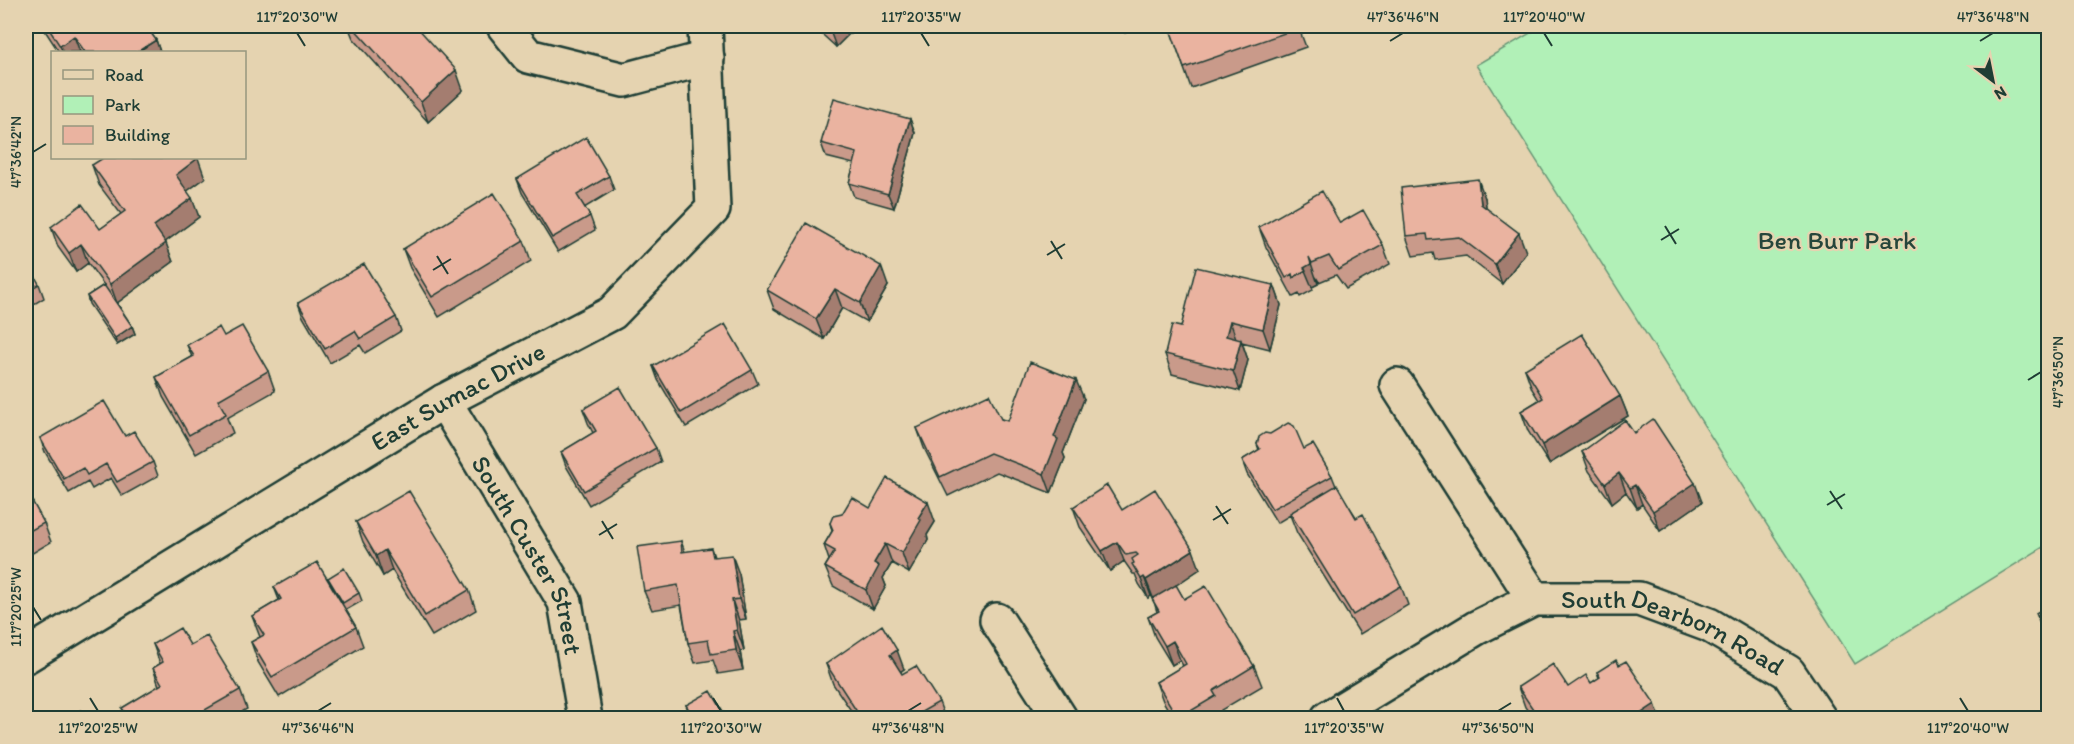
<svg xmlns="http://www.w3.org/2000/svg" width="2074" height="744" font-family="Itim,sans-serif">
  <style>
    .park { fill: #b1f0b7; stroke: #689676; stroke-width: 1.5 }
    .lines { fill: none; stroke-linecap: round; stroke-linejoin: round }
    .minor-casing { stroke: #1f3d34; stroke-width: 38 }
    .minor { stroke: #e5d3b0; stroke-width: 33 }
    .wall { fill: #c99a8a; stroke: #1f3d34; stroke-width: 1.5 }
    .shaded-wall { fill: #a47d70; stroke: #1f3d34; stroke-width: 1.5 }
    .building { fill: #eab3a0; stroke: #1f3d34; stroke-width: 1.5 }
    .ticks { fill: none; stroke: #1f3d34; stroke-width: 2 }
    .labels { text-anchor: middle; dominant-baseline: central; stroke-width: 4.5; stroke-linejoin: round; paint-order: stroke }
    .park-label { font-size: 26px; fill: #26463b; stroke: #e5d3b0 }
    .street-label { font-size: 26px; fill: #1f3d34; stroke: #e5d3b0 }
    .neatline { fill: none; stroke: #1f3d34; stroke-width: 2 }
    .ticks-label { font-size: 15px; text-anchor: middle; fill: #1f3d34 }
  </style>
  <rect width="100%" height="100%" fill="#e5d3b0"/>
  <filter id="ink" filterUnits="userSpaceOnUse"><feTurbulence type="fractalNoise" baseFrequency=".0167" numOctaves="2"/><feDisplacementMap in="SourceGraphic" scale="12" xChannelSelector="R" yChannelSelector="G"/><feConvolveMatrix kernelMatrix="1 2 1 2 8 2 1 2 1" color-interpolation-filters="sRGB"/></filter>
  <g filter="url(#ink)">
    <path class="park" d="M1542,26h506v518l-193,120 -379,-599z"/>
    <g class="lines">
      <defs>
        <g id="minor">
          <path d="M504,26l24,30 96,24 83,-22"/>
          <path d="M1397,385l137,214"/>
          <path id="s1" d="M444,401l121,201 20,116"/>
          <path d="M997,620l63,98"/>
          <path id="s2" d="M26,656l418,-255 168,-88 101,-104 -8,-183"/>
          <path id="s3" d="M1328,718l148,-90 58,-29h105l70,26 79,47 31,46"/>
        </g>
      </defs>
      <use href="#minor" class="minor-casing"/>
      <use href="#minor" class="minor"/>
    </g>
    <path class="wall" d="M42,26h104l10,14 4,12h-101z
      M348,26h68l47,64 -35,32 -75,-84z
      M813,26h44l-21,21z
      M1120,26h18l-13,7z
      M1169,26h129l8,21 -115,41z
      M910,119l5,14 -21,75 -40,-11 -5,-14 5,-19 -28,-7 -5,-14z
      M92,165l113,13 -18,13 12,26 -34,25 8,20 -56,41 15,23 3,8 -18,11 -28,-41 -2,-8 17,-11 -16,-22 -12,9 -18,-25 -7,-20 49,2 21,-15 -22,-29z
      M609,176l5,14 -30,18 6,8 5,14 -37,22 -36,-59 -5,-14z
      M1485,198l1,10 40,44 -24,32 -36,-28 -31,4 -2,-7 -20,3 -7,-20z
      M1340,223l43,22 7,19 -44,25 -10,-14 -17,7 -3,-5 2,7 -6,3 1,3 -13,7 -1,-3 -6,3 -27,-50 -7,-20z
      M524,241l7,20 -92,56 -29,-49 -7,-19z
      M26,261l13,23 5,14 -18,11z
      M1274,285l7,20 -11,44 -28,-7 6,18 -8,31 -68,-17 -7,-20 16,-27z
      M888,286l-21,36 -25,-14 -18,31 -50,-30 -7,-19z
      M298,303l98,14 5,14 -36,22 -5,-8 -30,18 -27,-46z
      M224,336l44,35 7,20 -48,27 6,15 -37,21 -33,-57 -7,-20 36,-20 -5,-12z
      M653,366l99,4 6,14 -72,43 -28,-47z
      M1525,369l95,27 8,20 -79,48 -21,-33 -7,-20 18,-11 -7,-11z
      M1084,399l-21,54 2,5 -14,35 -54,-21 -49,24 -24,-48 -7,-20 84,-9 7,2z
      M583,409l73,39 5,14 -72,43 -23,-39 -5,-14 32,-19 -5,-10z
      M1634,433l68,69 -42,29 -18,-27 -5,4 -11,-16 -14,11 -23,-32 -7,-19z
      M125,436l28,26 5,14 -36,20 -11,-18 -19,11 -4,-7 -19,11 -24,-41 -5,-14z
      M1257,444l47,5 28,27 4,10 65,100 7,19 -48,29 -63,-101 -7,-18 -13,8 -30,-49 -5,-14 17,-10z
      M26,490l18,33 7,19 -25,15z
      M1073,507l49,3 78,59 -24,16 8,14 70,67 8,20 -41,24 2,6 -4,2h-46l-10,-17 -7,-19 27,-16 -3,-6 -8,5 -17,-28 -7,-20 9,-5 -4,-14 -2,-2 -3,2 -9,-14 -4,-10h-2l-9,-13 -14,10 -30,-44z
      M870,508l65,14 -8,13 1,5 -19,33 -17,-10 -9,15 3,8 -13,23 -40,-23 -8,-19 4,-7 -5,-15 8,-14 -2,-8z
      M356,522l113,68 7,20 -44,26 -40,-66 -9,6 -20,-34z
      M681,541l4,11 26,-4 3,9 25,17 7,45 -7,1 5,30 -4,1 3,19 -25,4 -5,-14 -18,3 -7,-20 -7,-38 -29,5 -8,-19z
      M328,578l31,15 3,8 -16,9 10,17 7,19 -84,51 -21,-35 -7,-20 9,-5 -8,-21 27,-16 -5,-13 56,-4z
      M2049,605v38l-4,-6 -9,-24z
      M153,644l37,1 50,45 7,19 -16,9h-105l-4,-10 37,-22 -6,-18 7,-4z
      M826,664l78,5 -4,3 2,2 37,28 6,16h-89l-23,-34z
      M1619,665l41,53h-127l-8,-11 -7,-20h50l23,-4 8,-5 -2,-6z
      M686,705l41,13h-36z"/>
    <path class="shaded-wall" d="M831,26h26l-21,21 -7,-19z
      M74,36l6,16h-17l-3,-6z
      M156,40l4,12h-23z
      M456,70l7,20 -35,32 -7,-20z
      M910,119l5,14 -21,75 -6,-14z
      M198,158l7,20 -22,16 -7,-19z
      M1478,179l7,19 3,25 -7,-19z
      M192,198l7,19 -38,28 -7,-19z
      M1519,233l7,19 -24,32 -7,-20z
      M166,243l7,19 -56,41 -7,-19z
      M81,244l7,19 -12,9 -7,-19z
      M1309,257l9,27 -6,3 -8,-19z
      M881,266l7,20 -21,36 -7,-19z
      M1274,285l7,20 -11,44 -7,-20z
      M835,289l7,19 -18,31 -8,-20z
      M1230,321l7,20 -11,-5z
      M132,326l3,8 -18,11 -2,-7z
      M1241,340l7,20 -8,31 -7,-20z
      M1076,380l8,19 -21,54 2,5 -14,35 -7,-19 10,-37z
      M1620,396l8,20 -79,48 -7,-19z
      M1619,473l7,19 -14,11 -7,-19z
      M1695,483l7,19 -42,29 -7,-20z
      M1635,485l7,19 -5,4 -7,-20z
      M928,502l7,20 -8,13 1,5 -19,33 -7,-20 16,-35z
      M1117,542l7,19 -14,10 -8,-20z
      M885,544l7,19 -9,15 3,8 -13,23 -7,-19 8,-27z
      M385,550l7,20 -9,6 -7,-20z
      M1193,550l7,19 -46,31 -8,-20z
      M732,555l7,19 7,45 -7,-20z
      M1144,577l7,19 -3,2 -7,-19z
      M732,600l7,20 5,30 -7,-20z
      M733,631l7,20 3,19 -7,-20z
      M1173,641l7,19 -8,5 -7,-19z
      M897,650l7,19 -7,5 -7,-19z
      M1655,704l5,14h-26z"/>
    <path class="building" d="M47,26h99l10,14 -19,12h-52l-11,-16 -14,10z
      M352,26h64l40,44 -35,32z
      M1169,26h129l1,2 -115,40z
      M834,98l76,21 -22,75 -39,-11 8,-30 -36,-10z
      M586,137l23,39 -32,19 13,21 -38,22 -35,-59z
      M103,158h95l-22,17 16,23 -38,28 12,17 -56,41 -29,-40 -12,9 -18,-26 31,-23 18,25 25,-18 -33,-46z
      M1478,179l3,25 38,29 -24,31 -36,-27 -31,3 -1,-6 -21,2 -5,-48z
      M1322,191l18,32 23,-13 20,35 -45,25 -9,-14 -17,7 -3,-6 2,7 -7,4 2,2 -13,8 -1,-4 -6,4 -27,-51z
      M494,193l30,48 -92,56 -29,-48z
      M806,223l75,43 -21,37 -25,-14 -19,30 -49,-29z
      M26,261l13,23 -13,8z
      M364,264l32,53 -36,22 -5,-8 -30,18 -27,-46z
      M1196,267l78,18 -11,44 -33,-8 -4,15 15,4 -8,31 -68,-17 7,-29 9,2z
      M104,285l28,41 -17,12 -28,-42z
      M725,324l27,46 -71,43 -28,-47z
      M242,326l26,45 -50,29 8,14 -37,21 -33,-58 38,-21 -7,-11 32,-18 5,9z
      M1582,334l38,62 -78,49 -21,-34 22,-13 -18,-29z
      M1030,362l46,18 -22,57 4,2 -14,35 -54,-21 -50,24 -23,-49 72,-34 12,25 7,2z
      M620,387l36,61 -72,43 -23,-39 35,-21 -13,-22z
      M104,401l21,35 9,-5 19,31 -36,20 -11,-18 -19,11 -4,-7 -19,11 -24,-41z
      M1653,419l42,64 -42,28 -18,-26 -5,3 -11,-15 -14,11 -23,-32 43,-32 9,13z
      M1288,423l6,3 10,23 9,-5 19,32 -60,33 -30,-49 18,-11 -3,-5 2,-7 6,-4 5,1z
      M887,478l41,24 -10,16 3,2 -19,33 -17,-9 -11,19 5,3 -13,24 -41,-23 10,-16 -11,-6 9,-15 -3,-7 3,-7 9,-2 10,-17 18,11z
      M1107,485l15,25 33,-21 38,61 -47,30 -2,-3 -3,2 -9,-15 2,-1 -2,-4 6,-4 -2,-2 -10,2 -9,-13 -15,9 -29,-44z
      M1337,485l19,33 7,-4 38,72 -48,29 -63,-102z
      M26,490l18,33 -18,10z
      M409,491l60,99 -44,26 -40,-66 -9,6 -20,-34z
      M681,541l1,11 29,-4 2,9 19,-2 7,44 -7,1 5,30 -4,1 3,19 -25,4 -3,-14 -20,3 -10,-58 -34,6 -7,-44z
      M317,562l39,65 -84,50 -21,-35 13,-7 -12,-19 29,-17 -7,-12z
      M344,568l15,25 -16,10 -15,-25z
      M1176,585l8,14 22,-13 48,80 -41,25 3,5 -37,22h-1l-22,-36 30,-18 -13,-23 -8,5 -17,-29 11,-6 -7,-12z
      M2049,605v28l-13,-20z
      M882,625l15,25 -7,5 12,19 14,-8 23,36 -28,16h-50l-35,-54z
      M180,628l10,17 17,-9 33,54 -49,28h-63l-6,-10 40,-24 -9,-16 10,-6 -10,-18z
      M1616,660l3,5 7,-4 29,43 -21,14h-83l-2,-2 -4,2h-6l-21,-31 35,-23 15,23 18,-12 5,8 9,-6 -3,-5z
      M711,691l16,27h-33l-8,-13z
      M81,710l5,8h-20z
      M978,713l4,5h-13z"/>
  </g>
  <path class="ticks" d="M297,33l8,13M921,33l8,13M1544,33l8,13M1390,41l13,-8M1980,41l13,-8M33,152l13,-8M1665,226l11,18M1661,240l18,-11M1051,241l11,18M1047,255l18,-11M437,256l11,18M433,270l18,-11M2028,380l13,-8M1830,491l12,18M1827,505l18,-11M1216,506l12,18M1213,520l18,-11M602,521l11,18M599,535l18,-11M33,607l8,13M90,698l8,13M713,698l8,13M1337,698l7,13M1960,698l8,13M318,711l13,-8M908,711l13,-8M1498,711l13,-8"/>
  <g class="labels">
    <g class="park-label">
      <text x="1837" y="240">Ben Burr Park</text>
    </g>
    <g class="street-label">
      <text stroke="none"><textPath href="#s2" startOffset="504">East Sumac Drive</textPath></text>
      <text stroke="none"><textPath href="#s1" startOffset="177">South Custer Street</textPath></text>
      <text stroke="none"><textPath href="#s3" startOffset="384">South Dearborn Road</textPath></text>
    </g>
  </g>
  <rect width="2074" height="744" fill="none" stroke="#e5d3b0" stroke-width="66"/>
  <rect x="51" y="51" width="195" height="108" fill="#e5d3b0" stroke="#96977e" stroke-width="1.5"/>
  <rect x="63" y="70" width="30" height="9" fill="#e5d3b0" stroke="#96977e" stroke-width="1.5"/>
  <text x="105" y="81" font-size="18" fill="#1f3d34">Road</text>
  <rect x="63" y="96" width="30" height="18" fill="#b1f0b7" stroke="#96977e" stroke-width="1.5"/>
  <text x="105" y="111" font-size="18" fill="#1f3d34">Park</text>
  <rect x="63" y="126" width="30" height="18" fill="#eab3a0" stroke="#96977e" stroke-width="1.5"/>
  <text x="105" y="141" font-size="18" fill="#1f3d34">Building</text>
  <g transform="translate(1993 81) rotate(148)" stroke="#e5d3b0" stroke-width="4.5" paint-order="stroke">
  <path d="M0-4.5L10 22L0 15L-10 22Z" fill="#1f3d34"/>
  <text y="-9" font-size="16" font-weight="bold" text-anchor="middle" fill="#1f3d34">N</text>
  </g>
  <rect x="33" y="33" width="2008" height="678" class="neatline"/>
  <g class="ticks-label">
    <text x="297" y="22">117°20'30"W</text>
    <text x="921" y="22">117°20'35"W</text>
    <text x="1403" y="22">47°36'46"N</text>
    <text x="1544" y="22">117°20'40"W</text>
    <text x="1993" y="22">47°36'48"N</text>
    <text transform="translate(16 152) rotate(-90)" y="5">47°36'42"N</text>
    <text transform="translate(2058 372) rotate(-90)" y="5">47°36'50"N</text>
    <text transform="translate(16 607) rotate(-90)" y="5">117°20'25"W</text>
    <text x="98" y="733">117°20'25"W</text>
    <text x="318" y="733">47°36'46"N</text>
    <text x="721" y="733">117°20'30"W</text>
    <text x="908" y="733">47°36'48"N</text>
    <text x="1344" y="733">117°20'35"W</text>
    <text x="1498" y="733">47°36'50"N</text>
    <text x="1968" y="733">117°20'40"W</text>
  </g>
</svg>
